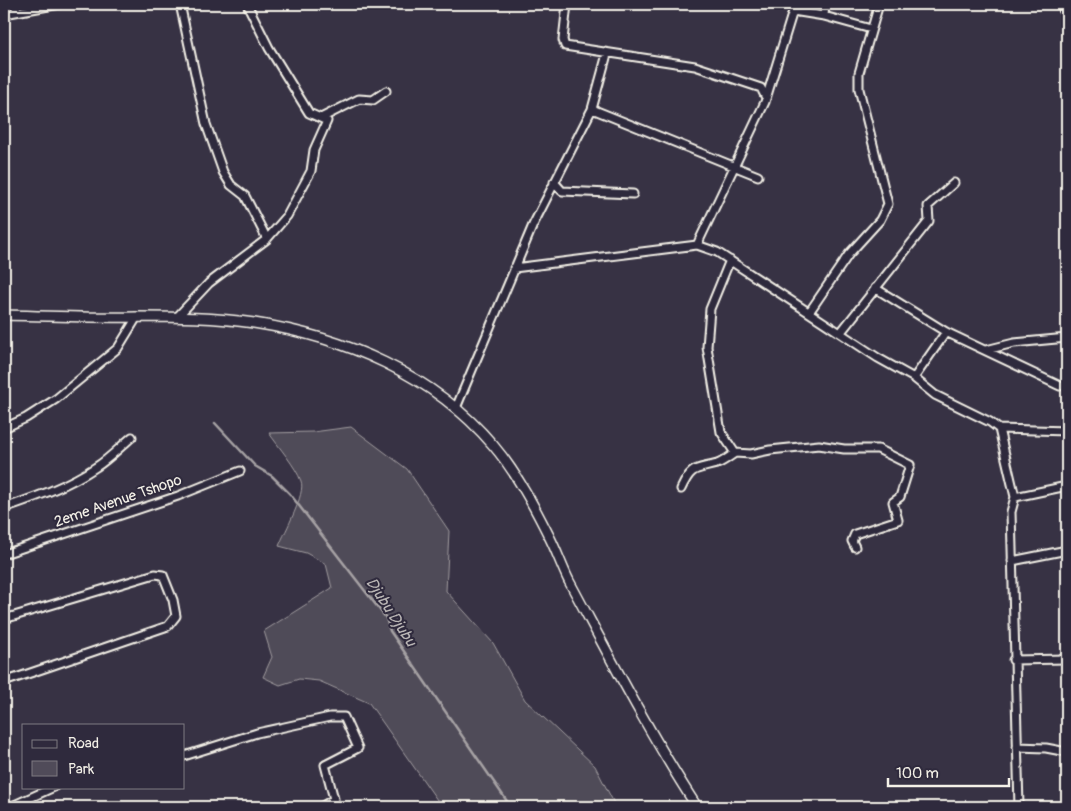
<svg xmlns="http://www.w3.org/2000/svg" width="1071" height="811" font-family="Pangolin,sans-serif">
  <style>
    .green { fill: #504b59; stroke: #a29ea0 }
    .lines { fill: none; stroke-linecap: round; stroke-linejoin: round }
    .stream { stroke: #a6a2a4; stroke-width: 2.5 }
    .street-casing { stroke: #f4f1e8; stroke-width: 11 }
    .secondary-casing { stroke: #f4f1e8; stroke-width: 12 }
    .street { stroke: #2f2a3d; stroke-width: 7 }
    .secondary { stroke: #2f2a3d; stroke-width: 9 }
    .labels { text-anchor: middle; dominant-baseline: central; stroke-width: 4; stroke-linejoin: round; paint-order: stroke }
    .street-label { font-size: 15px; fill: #f4f1e8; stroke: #2f2a3d }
    .water-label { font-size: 16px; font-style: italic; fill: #bab6b5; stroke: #2f2a3d }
  </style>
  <rect width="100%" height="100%" fill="#373244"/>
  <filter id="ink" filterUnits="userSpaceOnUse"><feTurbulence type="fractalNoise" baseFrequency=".02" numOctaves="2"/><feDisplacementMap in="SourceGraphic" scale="10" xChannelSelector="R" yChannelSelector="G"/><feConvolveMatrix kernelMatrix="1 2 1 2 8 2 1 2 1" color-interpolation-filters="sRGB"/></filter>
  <g filter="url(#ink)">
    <path class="green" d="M351,427l56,42 42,62 -3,60 47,52 32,57 70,66 21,41h-174l-73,-104 -50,-22 -20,-2 -19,6 -17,-8 9,-20 -8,-26 68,-43 -6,-24 -20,-11 -27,-7c6,-15 27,-52 22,-65 -5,-14 -23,-35 -32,-48l44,-1z"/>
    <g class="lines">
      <path class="stream" d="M215,423l40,43 17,10 18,18 96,124 4,13 121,176"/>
      <defs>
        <path id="street" d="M15,4l2,7
          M180,4l26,120 17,48 8,13 14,11 22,43
          M567,4l-4,36 2,6 130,20 66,22 4,8
          M1062,4l5,21
          M4,14l56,-10
          M824,16l1,-12
          M592,109l166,67
          M323,117l36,-18 14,1 13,-9
          M554,182l8,9 71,3
          M697,245l68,-143 28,-91 31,5 47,13
          M514,268l183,-23 20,7 161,106 36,20 21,17 55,27 9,7 16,68 -4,15 8,295
          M875,288l71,44 114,54
          M810,311l39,-57 31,-34 8,-16 -29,-115v-16l20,-69
          M178,316l31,-33 58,-44 20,-23 24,-45 3,-21 13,-29 -18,-8 -40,-65 -22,-44
          M841,332l88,-111 -1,-15 26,-23
          M986,350l28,-7 53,-5
          M914,378l32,-46
          M456,408l77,-183 59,-116 15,-55
          M4,428l22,-10 30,-19 62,-51 19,-31
          M999,429l68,2
          M735,453l16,1 19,-4 49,-5 25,4h34l32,16 -10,32 -7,5 5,18 -43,14 -3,7 3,6
          M681,489c11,-24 15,-19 36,-25 6,-2 12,-7 18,-11l-14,-21 -14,-85 3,-38 20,-49
          M1015,497l52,-11
          M4,508c32,-11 64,-22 92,-41 13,-8 24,-20 36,-30
          M4,554l174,-58 62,-25
          M1012,561l55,-11
          M4,619l151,-45 8,1 10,25 3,16 -8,10 -164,56
          M1013,660l54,-1
          M1017,747l29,1 21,4
          M184,756l73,-23 73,-16h14l14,31 -33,17 9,34 -13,8
          M10,807l44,-20"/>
        <path id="secondary" d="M4,315c44,1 88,3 132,2 39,0 79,0 118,6 90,14 179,51 239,122 23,27 41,61 57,93 7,14 12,29 19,43 41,76 81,154 128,226"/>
      </defs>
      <use href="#street" class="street-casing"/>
      <use href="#secondary" class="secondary-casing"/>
      <use href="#street" class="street"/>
      <use href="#secondary" class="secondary"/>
    </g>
  </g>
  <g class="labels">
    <g class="street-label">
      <text transform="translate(118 501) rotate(-19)">2eme Avenue Tshopo</text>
    </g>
    <g class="water-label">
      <text transform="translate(391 612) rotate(57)">Djubu Djubu</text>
    </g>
  </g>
  <rect width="1071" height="811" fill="none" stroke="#2f2a3d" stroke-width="20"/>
  <rect x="10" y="10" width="1051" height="791" fill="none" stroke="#f4f1e8" stroke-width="2" filter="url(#ink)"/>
  <rect x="22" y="724" width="162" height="65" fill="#2f2a3d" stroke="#7e7a81"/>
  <rect x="32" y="740" width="25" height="8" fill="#2f2a3d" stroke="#7e7a81"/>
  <text x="68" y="748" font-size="15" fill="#f4f1e8">Road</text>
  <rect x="32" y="761" width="25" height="15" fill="#504b59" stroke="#7e7a81"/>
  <text x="68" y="774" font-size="15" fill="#f4f1e8">Park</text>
  <path d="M888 778v8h121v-8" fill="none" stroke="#f4f1e8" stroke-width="2.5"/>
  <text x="896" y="778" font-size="15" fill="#f4f1e8" stroke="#2f2a3d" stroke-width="4" paint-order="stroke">100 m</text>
</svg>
